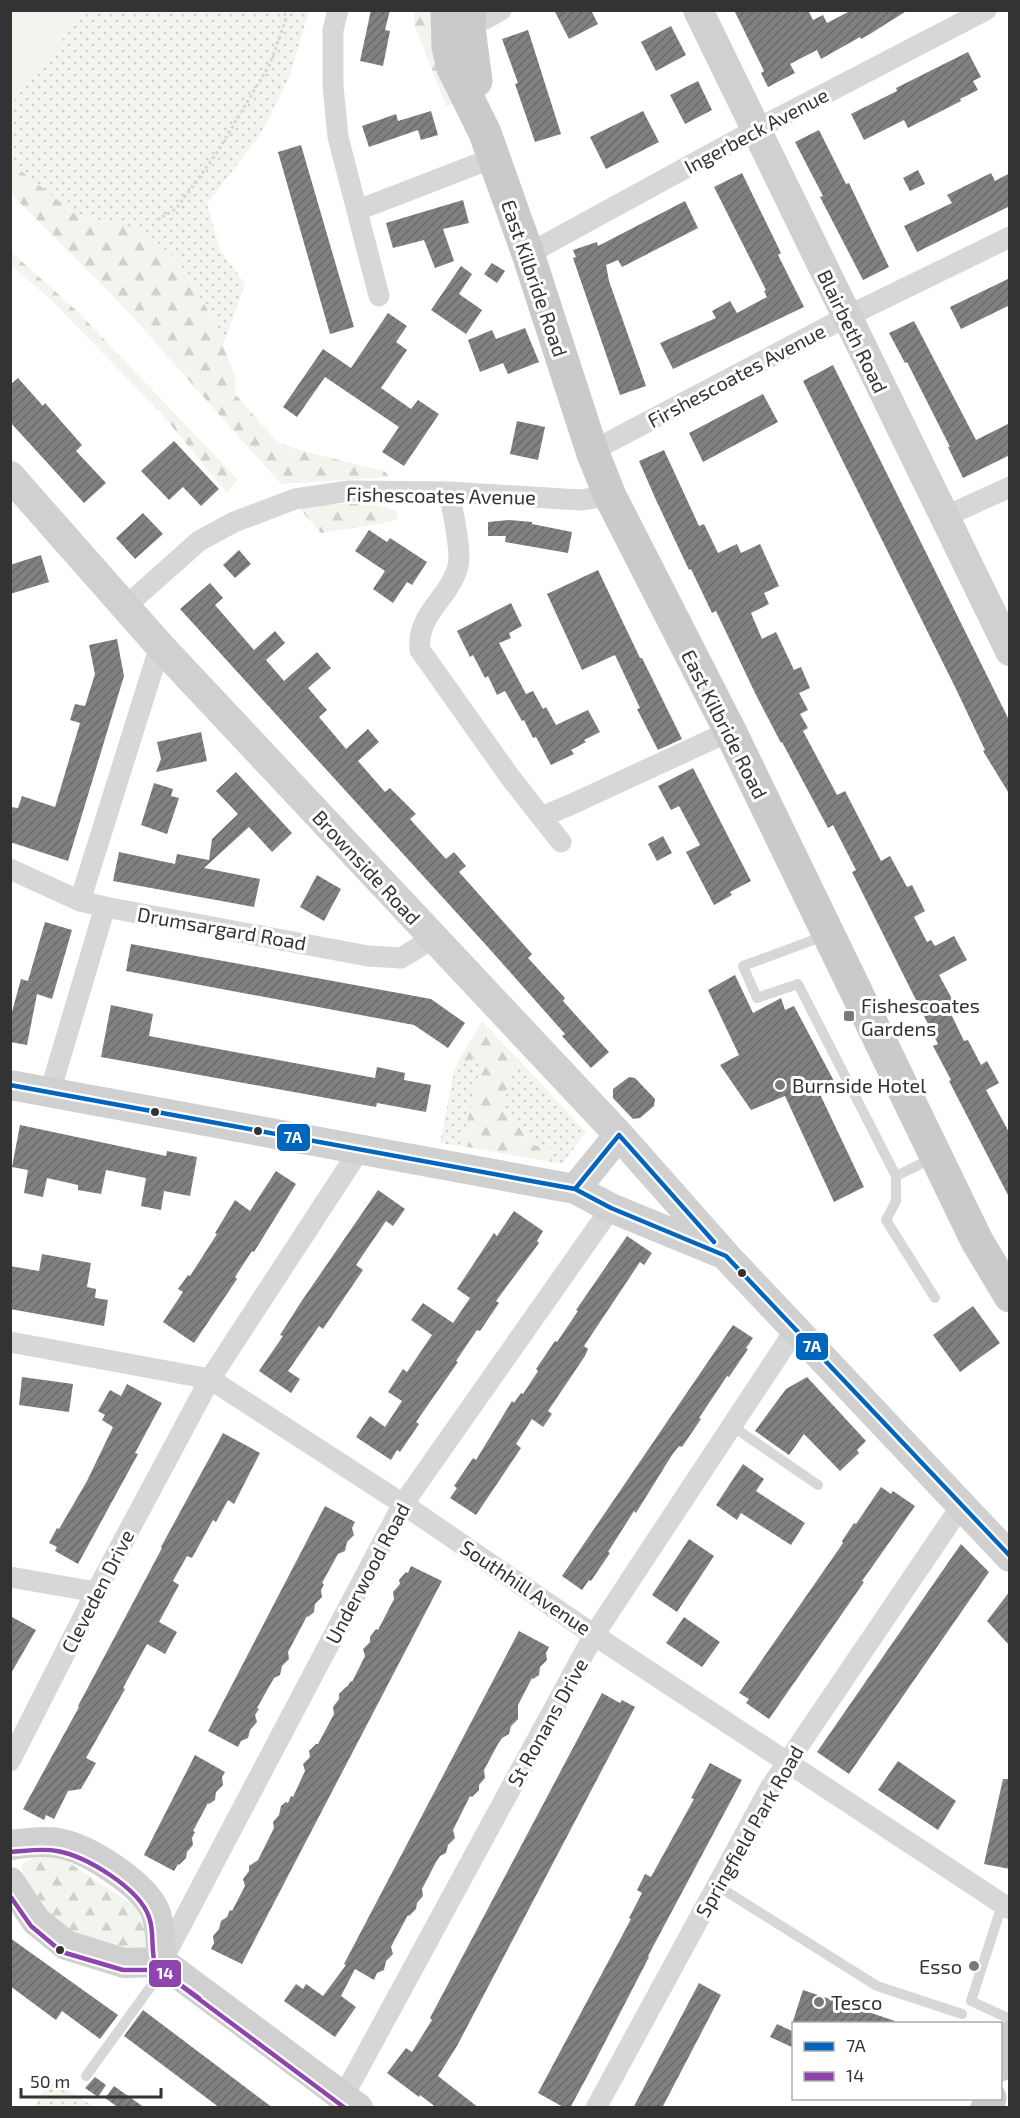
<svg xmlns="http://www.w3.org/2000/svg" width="1020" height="2118" font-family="'Exo 2',sans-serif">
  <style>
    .grass { fill: url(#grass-dots) }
    .forest { fill: url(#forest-firs) }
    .garden { fill: #f1f5ed }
    .building { fill: url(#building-hatch) }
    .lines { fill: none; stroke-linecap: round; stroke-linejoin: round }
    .path { stroke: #d6d6d6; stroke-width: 3; stroke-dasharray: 3 3; stroke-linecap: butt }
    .lane { stroke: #d7d7d7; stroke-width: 10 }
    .street { stroke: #d7d7d7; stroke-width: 21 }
    .secondary { stroke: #d0d0d0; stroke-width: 30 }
    .primary { stroke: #cacaca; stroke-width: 33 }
    .bus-1-casing { stroke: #fff; stroke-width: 9 }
    .bus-2-casing { stroke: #fff; stroke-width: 9 }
    .bus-1 { stroke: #0065bd; stroke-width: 4.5 }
    .bus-2 { stroke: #8e44ad; stroke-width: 4.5 }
    .poi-dot { fill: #7a7a7a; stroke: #fff; stroke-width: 2 }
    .bus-dot { fill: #333; stroke: #fff; stroke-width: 2 }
    .labels { text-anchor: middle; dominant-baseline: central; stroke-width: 6; stroke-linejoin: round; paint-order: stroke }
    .street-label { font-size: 20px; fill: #333; stroke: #fff }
    .poi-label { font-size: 20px; fill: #333; stroke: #fff; text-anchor: start }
    .line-badge { stroke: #fff; stroke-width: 2 }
    .badge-label { font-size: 16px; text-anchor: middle; font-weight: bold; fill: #fff }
  </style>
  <defs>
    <pattern id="grass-dots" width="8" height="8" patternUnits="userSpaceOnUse" patternTransform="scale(1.5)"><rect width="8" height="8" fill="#f1f5ed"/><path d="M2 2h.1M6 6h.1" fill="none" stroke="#cfd2cc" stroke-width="1.8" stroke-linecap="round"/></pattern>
    <pattern id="forest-firs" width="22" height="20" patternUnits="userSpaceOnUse" patternTransform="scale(1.5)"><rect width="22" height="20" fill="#f1f5ed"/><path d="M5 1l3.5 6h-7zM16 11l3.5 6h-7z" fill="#cfd2cc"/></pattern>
    <pattern id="building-hatch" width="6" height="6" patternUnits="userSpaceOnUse" patternTransform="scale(1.5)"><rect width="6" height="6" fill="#818181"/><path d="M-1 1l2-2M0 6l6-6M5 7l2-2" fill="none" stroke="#6a6a6a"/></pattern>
  </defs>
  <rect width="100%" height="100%" fill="#fff"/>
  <path class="grass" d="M10,11h299l-20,67 -29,57 -53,69 13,46 25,34 -22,61 -11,-28 -34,-56 -35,-30 -68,-17 -64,-50z
    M516,1057l70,75 -23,31 -11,-1 -2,-13 -16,-4 -32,-39z
    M472,1058l10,8 -21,80 -21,-3 15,-76z
    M50,2078l44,29h-60z"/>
  <path class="forest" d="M414,11h23l17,93 -8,2 -32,-82z
    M11,163l64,51 68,17 35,30 34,56 23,59v18l43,49 32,10 74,18 6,6 -109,7 -160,-180 -110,-110z
    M10,251l68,61 160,168 -11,13 -68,-82 -108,-111 -40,-35z
    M326,504h46l25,7 1,8c-25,8 -52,9 -77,14l-24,-27z
    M482,1021l34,36 -14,50 32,38 16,4 2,13 -91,-16 20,-80 -9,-8 -17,9z
    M37,1856l25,2 74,49 12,29 1,13 -21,6 -36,-14 -30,-15 -36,-38 -5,-23z"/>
  <path class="garden" d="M11,10l74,1 -74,93 -1,-93z"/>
  <path class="building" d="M371,10h19l-5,20 5,1 -7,35 -23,-5z
    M554,10h37l7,14 -29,15z
    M734,10h74l5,10 10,-5 4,8 25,-13h56l-38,24 -9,5 -1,-2 -39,22 -4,-9 -27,14 5,9 -27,14 -7,-14 3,-2z
    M671,26l15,29 -30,16 -15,-29z
    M528,30l33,104 -26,8 -20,-58 3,-1 -16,-44z
    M968,52l13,25 -8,4 5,9 -18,9 1,2 -53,27 -4,-8 -40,20 -13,-26 46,-23 -1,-3z
    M698,81l14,29 -27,14 -15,-29z
    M431,111l7,24 -17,5 -3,-10 -49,17 -7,-21 34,-12 2,7z
    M643,111l16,31 -53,27 -16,-32z
    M819,130l27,54 3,-1 40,84 -26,13 -43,-83 3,-1 -28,-54z
    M301,145l53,182 -24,7 -52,-182z
    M918,170l7,14 -15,7 -7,-13z
    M742,173l39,80 -3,2 26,52 -131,62 -13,-26 56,-25 -4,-7 18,-10 7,12 30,-16 -3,-6 2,-1 -52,-103z
    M991,173l4,8 15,-8v33l-93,46 -13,-26 48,-23 -5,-8z
    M463,200l6,23 -26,6 11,32 -19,7 -11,-28 -31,8 -7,-25z
    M685,201l13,27 -76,39 -4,-7 -12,5 3,16 37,105 -26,9 -47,-137 3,-1 -3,-7 24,-8 1,4z
    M492,263l13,8 -8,12 -13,-9z
    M461,266l11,8 -13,20 23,16 -16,24 -35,-24z
    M1010,278v27l-49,24 -11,-22z
    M388,313l19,13 -11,16 11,8 -26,38 30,21 7,-9 21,14 -35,52 -22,-14 17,-25 -74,-50 -28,40 -14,-10 40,-58 28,19z
    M914,321l62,119 34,-17v32l-47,23 -15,-31h2l-43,-85 -2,1 -16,-30z
    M525,328l14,34 -31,12 -5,-11 -23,9 -12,-32 24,-10 4,9z
    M833,365l177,357v73l-27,-44 2,-1 -29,-61 -153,-308z
    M18,378l25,28 2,-3 37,42 -6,6 30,32 -22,20 -74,-81v-37z
    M763,394l15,28 -75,40 -14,-29z
    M517,421l28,6 -7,33 -28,-6z
    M174,441l45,48 -18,17 -18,-19 -14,13 -28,-29z
    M664,450l35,76 5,-2 14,29 19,-9 4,9 19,-9 19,42 -15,7 5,11 -18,9 11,26 14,-7 18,38 7,-3 9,21 -11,5 9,17 -8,4 8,14 -5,3 34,64 8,-4 36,70 9,-5 17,31 5,-2 13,26 -11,6 13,25 4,-2 4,6 19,-10 13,24 -28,15 19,35 -7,4 13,27 4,-1 13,25 6,-4 12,22 -13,7 24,44v65l-61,-118 2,-1 -18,-34 5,-2 -86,-172 4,-2 -23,-45 -5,3 -46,-86 -1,1 -25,-48 -40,-84 -4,2 -21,-44 -2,1 -33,-70 -17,-39z
    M143,513l20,21 -28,25 -19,-21z
    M509,520l23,2v2l40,8 -4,21 -63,-11 1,-6h-18v-14z
    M369,530l18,12 3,-4 37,24 -15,23 -5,-3 -14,21 -20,-14 12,-18 -30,-20z
    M239,550l12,14 -16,14 -12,-13z
    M41,555l8,27 -39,12v-29z
    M598,570l42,88h2l40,81 -24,11 -21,-41 3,-1 -25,-53 -33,15 -35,-76z
    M210,583l13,15 -8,7 39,45 21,-19 10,12 -19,17 18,21 33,-29 14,16 -23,20 19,22 -8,7 27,32 22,-20 11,13 -21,19 27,31 5,-4 26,26 -6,5 36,40 8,-7 12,14 -7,6 73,82 -4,4 37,40 -2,3 46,51 -18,16 -29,-32 3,-2 -79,-89 -306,-336z
    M511,603l11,23 -13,7 2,5 -12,5 27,51 7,-3 10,18 3,-2 10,18 32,-15 12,22 -16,8 2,2 -15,8 3,4 -23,11 -15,-28 -3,1 -9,-18 -2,1 -17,-30 -8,4 -9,-19 -3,2 -12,-23 -3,2 -13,-26z
    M117,639l7,37 -56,185 -58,-19v-35l8,1 4,-12 33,11 25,-84 -10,-3 5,-16 10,2 10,-32 -6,-29z
    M201,732l6,29 -51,11 5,-13 -4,-17z
    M693,768l58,113 -21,11 2,3 -18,10 -28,-53 14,-7 -21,-39 -8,4 -13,-24z
    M236,772l56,61 -20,19 -23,-25 -45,41 56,11 -6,28 -141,-26 6,-29 56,12 2,-10 32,6 3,-21 26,-25 -22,-23z
    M154,783l19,6 -2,7 8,2 -12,36 -26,-9z
    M663,836l9,17 -15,8 -9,-17z
    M317,875l24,14 -17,32 -24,-14z
    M45,922l27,8 -20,69 -15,-5 -10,51 -17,-3v-23l11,-40 7,2z
    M131,944l300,55 34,24 -17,25 -34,-23 -288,-54z
    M735,975l18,38 28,-15 4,12 9,-4 40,75 -16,9 46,97 -30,15 -49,-106 -34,14 -31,-45 19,-10 -31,-65z
    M111,1005l42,9 -4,22 226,42 2,-11 28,6 -1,7 27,5 -5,27 -49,-9 -1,4 -275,-50z
    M629,1077l6,1 20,21 -1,7 -14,12 -7,1 -20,-21v-9z
    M20,1125l146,31 1,-5 30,6 -7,39 -26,-5 -3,19 -20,-4 5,-28 -40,-8 -5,24 -23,-4v-5l-31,-7 -4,19 -19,-4 4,-23 -16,-3z
    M276,1171l20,13 -42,68 -2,-1 -17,26 2,2 -43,64 -31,-21 20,-30 -5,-3 10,-14 2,1 27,-42 -2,-1 20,-33 15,11z
    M378,1190l27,19 -12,17 -7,-5 -30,44 7,5 -40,59 -4,-3 -31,45 12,8 -9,14 -32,-22 24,-35 -3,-1 21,-33z
    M514,1211l29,20 -6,10 2,2 -43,58 3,2 -19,28 -3,-1 -21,31 2,1 -42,60 3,2 -19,28 -3,-2 -6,10 -35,-23 14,-21 15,11 17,-26 -14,-9 15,-23 4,3 25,-37 -21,-15 12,-17 30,20 17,-25 -13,-9 37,-56 3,3z
    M627,1236l25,17 -8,12 -4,-3 -56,84 4,3 -3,7 -37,55 4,3 -9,13 -11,-8 -16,25 5,4 -45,67 -26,-17 7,-10 -3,-2 19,-28 3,2 36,-59 2,2 7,-10 2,1 15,-23 -2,-2 19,-28 2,1 21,-31 -2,-1z
    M42,1254l49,9 -4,24 9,2 -1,9 13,2 -4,26 -94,-17v-43l29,5z
    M973,1306l27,37 -40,29 -27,-37z
    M733,1325l20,13 -7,10 2,1 -19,28 -2,-1 -28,42 2,1 -19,28 -3,-1 -7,9 -36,58 -2,-2 -26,41 2,1 -19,28 -2,-1 -7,10 -20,-14z
    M22,1377l51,7 -4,28 -50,-7z
    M807,1377l59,64 -9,9 2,3 -19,18 -36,-37 -15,21 -34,-24 31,-42z
    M127,1384l35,19 -27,50 3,1 -60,110 -23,-13 2,-4 -8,-4 8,-15 2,1 28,-48 26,-54 -11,-7 3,-5 -7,-4 12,-21 11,6z
    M223,1433l37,20 -26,51 -6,-4 -12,22 -3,-2 -21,38 -5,-2 -14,25 6,4 -20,37 18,10 -12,22 -18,-10 -24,44 2,1 -39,69 10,5 -15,26 -13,2 -14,28 -8,-4 -2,5 -21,-11 56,-102 -1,-1 84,-158 -1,-1z
    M743,1464l21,15 -8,12 49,32 -14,22 -50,-32 -4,7 -21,-15z
    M881,1487l10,7 2,-3 22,15 -53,75 2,1 -95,137 -23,-16 3,-4 -10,-6 104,-150 -1,-2 12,-18 2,1z
    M325,1506l30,16 -3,6 2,7 -7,7 -2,9 -7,3 -16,29 2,1 -3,6 1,7 -7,7 -1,8 -6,5 -1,-1 -19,36 1,7 -7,7 -2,9 -6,3 -17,30 2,1 -4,6 2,7 -7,8 -2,8 -7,3 -3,6 -30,-16z
    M689,1539l25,17 -37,56 -25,-17z
    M961,1544l28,28 -140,202 -32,-22z
    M411,1566l31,15 -200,383 -31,-15 3,-6 -1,-7 6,-7 2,-8 6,-4 3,-7 2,1 13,-25 -2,-7 6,-8v-5l9,-6 16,-32 -1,-6 6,-7 2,-9 5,-4 2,1 3,-7 2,1 12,-26 -2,-7 7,-7 -1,-6 7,-7h2l16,-30 -1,-7 6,-8v-5l7,-7h1l4,-6 1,1 13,-26 -2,-7 7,-7v-5l6,-8 2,1 16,-31 -1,-7 7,-8 -1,-4 7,-8 2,1z
    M1010,1591v55l-23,-25z
    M10,1616l26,14 -26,45z
    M684,1617l36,25 -18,25 -36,-24z
    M519,1631l30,16 -3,6 1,7 -7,7 -1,8 -6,4 -1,-1 -14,27v14l-7,7 -2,8 -7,4 -4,6 -14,26 1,8 -6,7v5l-7,7 -2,-1 -17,34 2,8 -7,7 -2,8 -6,3 -4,6 -14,27 1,7 -6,7 -1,6 -7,7 -1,-1 -14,26 -3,6 2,7 -7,7 -2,9 -7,3 -3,7 -19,-11 -14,27 15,11 -21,30 -51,-36 12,-17 7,5 3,-5 17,12 23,-31 -2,-1z
    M602,1693l18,10 2,-3 13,7 -178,339 -19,30 41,32h-42l-17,-13 -1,2 -32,-24 19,-25 6,4 20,-32 -2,-2z
    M195,1755l30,17 -3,5 1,8 -7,7 -1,8 -6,4 -1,-1 -15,28 2,1 -3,6 1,7 -6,7 -1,6 -7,7 -1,-1 -4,7 -30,-16z
    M898,1761l58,40 -18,29 -60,-40z
    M710,1763l32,17 -94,176 1,1 -60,116 -19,35h-5l-27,-15 93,-174 -2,-1 13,-25 -5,-3 8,-16 6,3 43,-78 -3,-1z
    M1003,1779h7v90l-26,-5z
    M10,1938l108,77 -18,24 -38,-28 -6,9 -46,-34z
    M699,1983l22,12 -59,113h-29z
    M803,1990l92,31 -1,3h-102z
    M143,2010l130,98h-53l-96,-72z
    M777,2024l17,8v16l-24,-11z
    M95,2077l11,8 -8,12 -13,-9z
    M114,2086l31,22h-26l-14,-10z"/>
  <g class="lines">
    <path class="path" d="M157,220l19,-11 40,-55 54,-90 16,-45 -2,-9"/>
    <path class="lane" d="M824,936l-81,30 14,32 41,-14 98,192
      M933,1158l-37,18v25l-10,19 49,78
      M732,1426l86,59
      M716,1885l161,101 85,28
      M1002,1905l-31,96 39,18
      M86,2076l63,-87 19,-22"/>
    <path class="street" d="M338,10l-5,20v56l5,51 41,159
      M485,19l16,-9
      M358,210l135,-52
      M528,254l227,-124 231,-120
      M592,451l254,-134 164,-80
      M449,492c3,18 13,57 9,74 -8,32 -42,48 -38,84l90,127 51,65
      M944,517l66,-30
      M126,606l73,-65 35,-19 61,-23 54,-8 100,1 131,8 30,-4
      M541,817l29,-12 160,-74
      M10,869l70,32 25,6 263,49 33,2 33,-20
      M80,901l80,-255
      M50,1092l55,-185
      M10,1342l200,37 193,125 191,131 416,274
      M10,1577l86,15
      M10,1761l86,-169 114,-213 150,-230
      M162,1961l241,-457 208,-296
      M343,2097l251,-462 201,-305
      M596,2108l174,-320 191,-282"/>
    <path class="secondary" d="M698,10l312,641
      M10,476l150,170 459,489 107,121 284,301
      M10,1085l565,104 36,19 107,44
      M575,1189l44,-54
      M10,1845c17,-2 36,-5 52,-1 28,6 81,40 93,67 6,16 6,35 7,51
      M10,1882l26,39 30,24 58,18 38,-1 196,146"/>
    <path class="primary" d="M447,10l1,37 5,21 32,65 43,121 64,197 18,45 120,235 247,510 33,55
      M470,10l-1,18 7,53
      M1000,2065l10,-28
      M987,2108l3,-10"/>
    <defs>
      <path id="bus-1" d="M10,1085l565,104 36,19 115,48 284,300
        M575,1189l44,-54 95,107"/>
      <path id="bus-2" d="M11,1852c15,-1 31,-4 46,-1 29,5 82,37 92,66 6,16 1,35 7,50l189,141
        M10,1896l21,30 31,26 61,18h37l39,28"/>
    </defs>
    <use href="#bus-1" class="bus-1-casing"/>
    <use href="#bus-2" class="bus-2-casing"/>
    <use href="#bus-1" class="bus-1"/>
    <use href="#bus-2" class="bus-2"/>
  </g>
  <g class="poi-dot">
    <rect x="843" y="1010" width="12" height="12" rx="3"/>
    <circle cx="780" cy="1085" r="6"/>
    <circle cx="974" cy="1966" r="6"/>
    <circle cx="819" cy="2002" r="6"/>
  </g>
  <g class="bus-dot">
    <circle cx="155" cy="1112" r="5"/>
    <circle cx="258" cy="1131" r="5"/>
    <circle cx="742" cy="1273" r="5"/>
    <circle cx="60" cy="1950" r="5"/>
  </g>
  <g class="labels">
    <g class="street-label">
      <text transform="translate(756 130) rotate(-28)">Ingerbeck Avenue</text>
      <text transform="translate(535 278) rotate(71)">East Kilbride Road</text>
      <text transform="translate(853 331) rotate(64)">Blairbeth Road</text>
      <text transform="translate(736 375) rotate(-28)">Firshescoates Avenue</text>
      <text transform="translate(441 495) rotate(1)">Fishescoates Avenue</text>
      <text transform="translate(725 724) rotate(63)">East Kilbride Road</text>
      <text transform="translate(367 867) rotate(47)">Brownside Road</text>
      <text transform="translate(222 928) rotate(10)">Drumsargard Road</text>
      <text transform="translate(367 1573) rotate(-62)">Underwood Road</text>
      <text transform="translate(526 1587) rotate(34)">Southhill Avenue</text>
      <text transform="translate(97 1591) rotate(-63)">Cleveden Drive</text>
      <text transform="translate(547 1722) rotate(-61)">St Ronans Drive</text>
      <text transform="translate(749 1831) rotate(-60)">Springfield Park Road</text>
    </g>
    <g class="poi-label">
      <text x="861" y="1005">Fishescoates<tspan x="861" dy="23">Gardens</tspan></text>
      <text x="792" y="1085">Burnside Hotel</text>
      <text x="962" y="1966" text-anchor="end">Esso</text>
      <text x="831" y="2002">Tesco</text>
    </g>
  </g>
  <g class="line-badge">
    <rect x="276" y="1123" width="35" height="29" rx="6" fill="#0065bd"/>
    <rect x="795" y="1332" width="34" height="29" rx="6" fill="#0065bd"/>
    <rect x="148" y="1959" width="34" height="29" rx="6" fill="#8e44ad"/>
  </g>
  <g class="badge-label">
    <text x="293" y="1143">7A</text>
    <text x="812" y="1352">7A</text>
    <text x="165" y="1979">14</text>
  </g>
  <rect width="1020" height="2118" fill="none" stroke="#333333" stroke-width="24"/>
  <rect x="792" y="2022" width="210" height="78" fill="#ffffff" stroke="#adadad" stroke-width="1.5"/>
  <rect x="804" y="2042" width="30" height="9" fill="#0065bd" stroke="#adadad" stroke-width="1.5"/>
  <text x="846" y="2052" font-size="18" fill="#333333">7A</text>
  <rect x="804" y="2072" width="30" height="9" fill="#8e44ad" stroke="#adadad" stroke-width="1.5"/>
  <text x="846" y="2082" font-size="18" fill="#333333">14</text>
  <path d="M21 2088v9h140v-9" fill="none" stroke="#333333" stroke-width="3"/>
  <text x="30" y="2088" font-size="18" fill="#333333" stroke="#ffffff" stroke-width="4.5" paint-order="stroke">50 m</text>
</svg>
